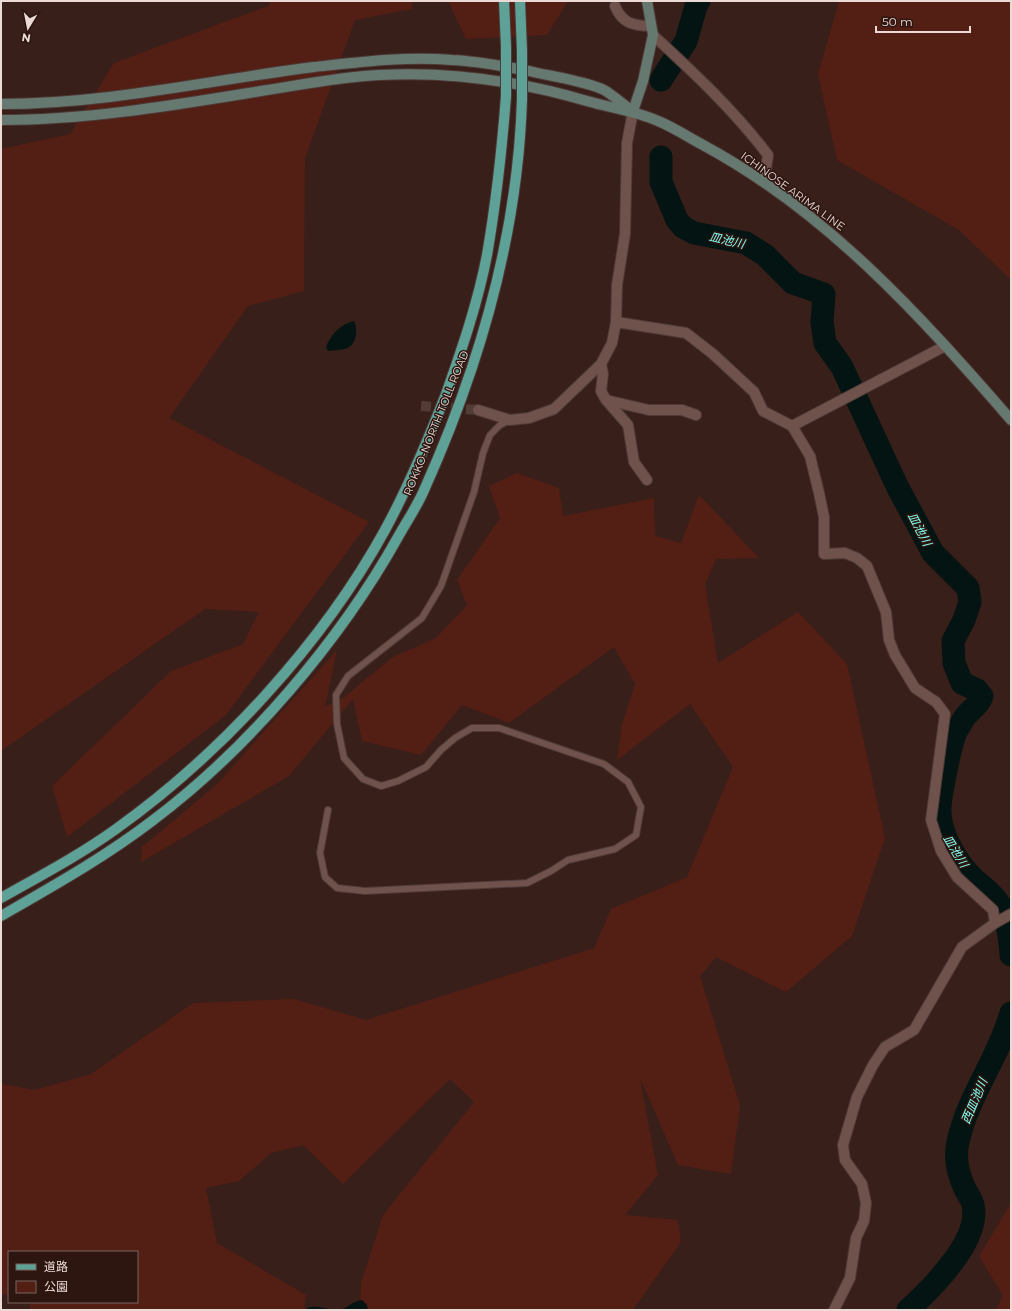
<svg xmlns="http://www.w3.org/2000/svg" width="1012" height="1311" font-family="Montserrat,'Noto Sans JP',sans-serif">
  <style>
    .green { fill: #531e14 }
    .water { fill: #041412 }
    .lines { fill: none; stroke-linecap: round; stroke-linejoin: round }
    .river { stroke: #041412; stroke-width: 23 }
    .street-tunnel { stroke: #533b36; stroke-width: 10; stroke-dasharray: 10 5; stroke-linecap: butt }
    .lane-casing { stroke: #4f3a37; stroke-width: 8 }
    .street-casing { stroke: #4f3a37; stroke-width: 12 }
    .secondary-casing { stroke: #4f3a37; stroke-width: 12 }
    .primary-casing { stroke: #4f3a37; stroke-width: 12 }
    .lane { stroke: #6e524b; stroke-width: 6 }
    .street { stroke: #6e524b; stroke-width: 10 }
    .secondary { stroke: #667971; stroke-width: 10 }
    .primary { stroke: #5ea197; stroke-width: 10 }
    .primary-bridge-casing { stroke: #4f3a37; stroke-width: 12; stroke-linecap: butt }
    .primary-bridge { stroke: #5ea197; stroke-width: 10 }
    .labels { text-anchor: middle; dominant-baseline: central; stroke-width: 3; stroke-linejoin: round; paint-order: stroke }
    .street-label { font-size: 11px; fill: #ebdad6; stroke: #2d1510 }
    .water-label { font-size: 12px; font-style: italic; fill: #7dfef0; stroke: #2d1510 }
  </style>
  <rect width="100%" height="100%" fill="#381f1a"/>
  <path class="green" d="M268,1h145l-1,8 -57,11 -50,138 -1,133 -56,15 -79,112 200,104 -143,193 -159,122 -15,-51 119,-115 72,-27 16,-32 -54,-3 -204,142v-602l69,-15 44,-71 156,-58z
    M448,1h120l-21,34 -81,4z
    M839,1h172v279l-52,-50 -122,-70 -19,-86z
    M517,473l42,15 4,28 91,-18 1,38 26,7 18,-48 60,63 -43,1 -11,26 13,78 80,-51 49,52 38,174 -33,98 -66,56 -70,-35 -16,19 40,129 -9,69 -53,-9 -38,-87 18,97 -33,40 53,5 3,22 -48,68h-273l1,-27 22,-68 91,-113 -24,-23 -107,105 -40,-39 -32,8 -32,28 -33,7 11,55 89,52 -2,15h-274v-8h107v-50h-128v43l-8,-1v-210l34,6 56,-16 102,-71 101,-4 72,21 228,-72 17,-39 76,-32 46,-110 -43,-63 -73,56 5,-36 13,-40 -21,-37 -105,76 -47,-18 -41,50 -59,-14 -9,-42 -64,77 -148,86 1,-15 74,-62 121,-135 -12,57 19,-10 49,-40 43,-19 31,-33 -10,-25 43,-62 -11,-32z
    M1011,1203v107h-15l7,-14 -24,-40z"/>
  <path class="water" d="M354,321c4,8 3,22 -6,27 -6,2 -14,2 -20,3l-2,-4c5,-13 15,-23 28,-26z
    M362,1300l5,5 1,5h-61v-2c11,-4 20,2 32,2 7,-1 14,-9 23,-10z"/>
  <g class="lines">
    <path class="river" d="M661,80l25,-39 10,-35 3,-5
      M661,157v25l16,38 6,7 11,6 52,10 19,12 28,28 31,11 -2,28 3,21 17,24 55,119 36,67 35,35 2,14 -6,18 -11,21 1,22 8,20 15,7 5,6c-3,10 -11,13 -17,21 -3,4 -5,9 -8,13 -6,11 -18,70 -17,83 1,23 18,51 34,66 9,8 20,15 26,26 8,16 10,33 11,50
      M908,1310c23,-21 73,-70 65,-105 -1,-5 -5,-11 -8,-16 -7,-15 -11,-30 -7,-47 10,-46 40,-83 53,-129"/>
    <path class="street-tunnel" d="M421,406l57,4"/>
    <defs>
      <path id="lane" d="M328,810l-8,43 5,24 12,11 28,3 162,-8 24,-12 17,-11 47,-11 21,-14 5,-28 -13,-25 -24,-18 -105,-36h-27l-17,10 -14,12 -15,17 -28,14 -17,5 -18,-7 -19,-21 -7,-34 -1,-29 12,-19 74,-58 19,-32 33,-94 9,-39 7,-18 10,-10 10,-5"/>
      <path id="street" d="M615,6c7,17 18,20 36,20
        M653,35c41,38 81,75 115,120l-4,27
        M616,322l70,11 27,21 41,38 9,19 29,15 18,30 9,37 5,24v37l21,-1 12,5 10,8 19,46 3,28 6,15 20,33 21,14 9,12 -14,106 10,31 16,26 36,33 2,13
        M601,364l2,10 -2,17 5,9 22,25 6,37 13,18
        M606,400l43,10h33l14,5
        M478,410l32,10 19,-2 25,-9 47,-45 11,-21 4,-21 1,-37 8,-51 2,-91 6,-32
        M792,426l153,-80
        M834,1310l16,-32 6,-40 8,-17 2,-18 -4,-19 -17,-24 -2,-15 14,-48 16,-32 12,-18 29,-17 48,-83 33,-24 16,-9"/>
      <path id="secondary" d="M1,104c106,0 209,-24 313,-37 46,-5 92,-11 138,-7 26,1 51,6 77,11 20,5 57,10 75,19 9,5 17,13 26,19
        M633,111l10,-30 10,-46 -6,-34
        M1,120c87,0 174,-15 260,-29 39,-6 78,-14 118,-16 71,-4 140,6 208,26 24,7 48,10 71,20 15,6 30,16 45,24 124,67 216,169 308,275"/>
      <path id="primary" d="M504,1l2,46
        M520,1l2,50
        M1,898c39,-22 79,-43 115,-69 105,-75 207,-186 269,-299 24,-44 43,-90 61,-136 16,-45 32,-92 41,-139 9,-52 15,-106 19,-159
        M1,916c52,-30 104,-59 151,-95 96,-72 188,-180 246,-284 9,-16 20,-32 27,-49 55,-123 93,-254 97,-389"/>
    </defs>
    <use href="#lane" class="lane-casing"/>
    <use href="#street" class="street-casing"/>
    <use href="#secondary" class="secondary-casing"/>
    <use href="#primary" class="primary-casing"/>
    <use href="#lane" class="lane"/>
    <use href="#street" class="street"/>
    <use href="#secondary" class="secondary"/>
    <use href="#primary" class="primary"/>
    <defs>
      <path id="primary-bridge" d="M522,51v48
        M506,96v-49"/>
    </defs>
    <use href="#primary-bridge" class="primary-bridge-casing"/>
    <use href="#primary-bridge" class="primary-bridge"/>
  </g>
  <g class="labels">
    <g class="street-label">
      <text transform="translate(793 191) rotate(36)">ICHINOSE ARIMA LINE</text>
      <text transform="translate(436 423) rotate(-68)">ROKKO-NORTH TOLL ROAD</text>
    </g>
    <g class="water-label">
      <text transform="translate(727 240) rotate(13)">皿池川</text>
      <text transform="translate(920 529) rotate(62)">皿池川</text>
      <text transform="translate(956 851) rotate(58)">皿池川</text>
      <text transform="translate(974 1101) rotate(-67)">西皿池川</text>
    </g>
  </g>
  <rect width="1012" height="1311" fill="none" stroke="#ebdad6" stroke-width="4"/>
  <rect x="8" y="1251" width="130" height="52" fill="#2d1510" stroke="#79645f"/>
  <rect x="16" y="1264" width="20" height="6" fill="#5ea197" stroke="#79645f"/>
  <text x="44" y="1271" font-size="12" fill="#ebdad6">道路</text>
  <rect x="16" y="1281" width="20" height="12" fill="#531e14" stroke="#79645f"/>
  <text x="44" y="1291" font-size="12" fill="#ebdad6">公園</text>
  <g transform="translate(28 28) rotate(190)" stroke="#2d1510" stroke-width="3" paint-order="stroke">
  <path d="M0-3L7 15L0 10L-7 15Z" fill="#ebdad6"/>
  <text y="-6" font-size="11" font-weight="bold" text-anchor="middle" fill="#ebdad6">N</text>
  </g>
  <path d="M876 26v6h94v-6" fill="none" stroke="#ebdad6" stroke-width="2"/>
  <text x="882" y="26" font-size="12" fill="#ebdad6" stroke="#2d1510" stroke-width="3" paint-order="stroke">50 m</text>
</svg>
